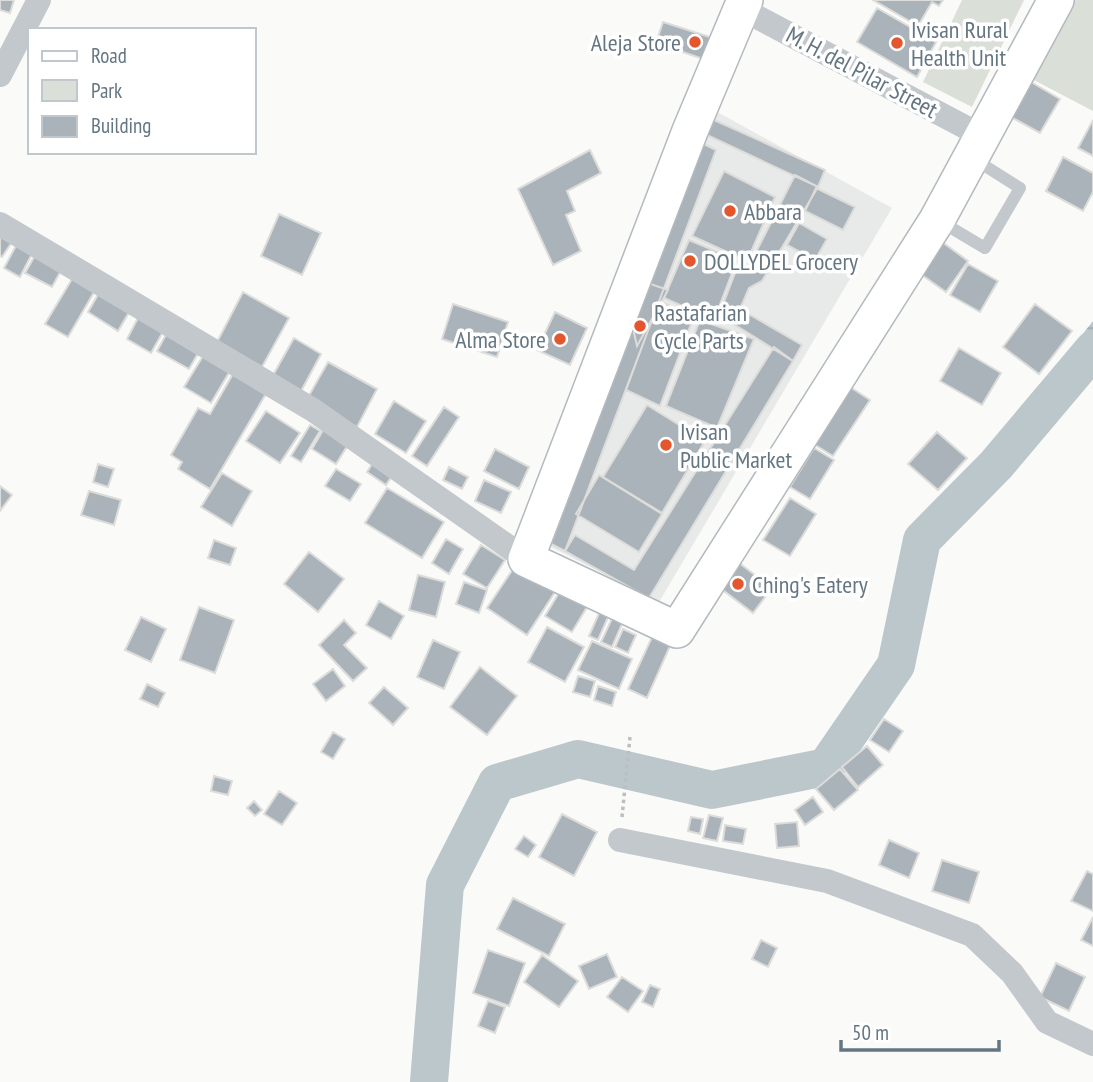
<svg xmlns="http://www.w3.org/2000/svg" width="1093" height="1082" font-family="'PT Sans Narrow',sans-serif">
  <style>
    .built { fill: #e8e9e9 }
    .park { fill: #dadfd7 }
    .water { fill: url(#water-rules) }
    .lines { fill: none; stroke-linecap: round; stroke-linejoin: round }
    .river { stroke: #bbc7cb; stroke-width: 38 }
    .building { fill: #aab3b9; stroke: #dcdcda; stroke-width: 2 }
    .secondary-casing { stroke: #b3babf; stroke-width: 38 }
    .path { stroke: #bbbfc2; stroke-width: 3.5; stroke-dasharray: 3.5 3.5; stroke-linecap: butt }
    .lane { stroke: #c3c8cc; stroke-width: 12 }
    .street { stroke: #c3c8cc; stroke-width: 24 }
    .secondary { stroke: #fff; stroke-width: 35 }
    .poi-dot { fill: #e4572e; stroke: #fff; stroke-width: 2.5 }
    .labels { text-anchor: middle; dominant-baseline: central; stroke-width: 7; stroke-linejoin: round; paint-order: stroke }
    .poi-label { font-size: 24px; fill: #657683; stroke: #fff; text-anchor: start }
    .street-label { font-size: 24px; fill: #657683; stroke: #fff }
  </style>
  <defs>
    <pattern id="water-rules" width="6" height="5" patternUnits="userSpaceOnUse" patternTransform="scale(1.75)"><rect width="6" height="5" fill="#bbc7cb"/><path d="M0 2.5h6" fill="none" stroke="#9ca6aa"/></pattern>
  </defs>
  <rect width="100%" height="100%" fill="#fafaf8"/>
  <path class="built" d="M710,108l182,100 -233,394 -118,-60z"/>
  <path class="park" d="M962,0h62l-52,107 -49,-25z
    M1068,0h25v111l-63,-33z"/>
  <path class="water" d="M1093,321v54l-32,41 -31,27 -34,22 25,-53z"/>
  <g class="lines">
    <path class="river" d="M429,1082l16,-197 52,-102 81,-24 134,31 114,-23 70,-102 26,-125 74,-75 97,-115"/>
  </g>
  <path class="building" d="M0,0h14l-4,13 -10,-3z
    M873,0h70l-4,6 -7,-4 -14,24z
    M877,8l59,34 -19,35 -60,-35z
    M663,22l56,18 -7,22 -56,-19z
    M1031,82l29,17 -20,34 -29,-16z
    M714,120l111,50 -7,17 -111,-52z
    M1093,120v36l-15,-8z
    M700,142l16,8 -151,401 -14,-7z
    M590,150l11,23 -34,18 8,20 -9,4 15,36 -28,14 -35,-76z
    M1063,157l30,16v19l-10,19 -37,-20z
    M724,171l51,26 -28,64 -55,-25z
    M795,175l23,12 -56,94 -13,7 -9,21 62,36 -9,16 -74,-46 16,-42 14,-7z
    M816,188l39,19 -12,23 -38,-19z
    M279,214l42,19 -19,42 -41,-19z
    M799,223l28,16 -12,21 -28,-15z
    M0,230l14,9 -12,18 -2,-1z
    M938,239l30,22 -22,31 -31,-22z
    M689,240l48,20 -23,60 -50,-22z
    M18,242l16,8 -14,27 -16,-9z
    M37,252l26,15 -11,20 -27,-14z
    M968,264l30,17 -18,31 -30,-17z
    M75,274l22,13 -29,50 -23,-13z
    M642,281l26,9 -31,56 -9,-39z
    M100,291l31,18 -13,22 -30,-19z
    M243,292l46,26 -27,49 -45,-25z
    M659,301l35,15 -34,90 -34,-16z
    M453,304l55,18 -11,35 -55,-18z
    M1035,304l37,27 -33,43 -36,-27z
    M555,312l32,16 -17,37 -33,-15z
    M139,316l25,14 -13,23 -24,-14z
    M700,320l54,19 -37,89 -51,-22z
    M168,331l32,19 -11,19 -32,-18z
    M294,338l27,16 -21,39 -28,-16z
    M774,347l19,14 -144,237 -84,-47 10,-16 59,35z
    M959,348l42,25 -19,32 -42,-24z
    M203,356l27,15 -19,32 -27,-16z
    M328,362l49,27 -20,38 -50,-28z
    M234,372l33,20 -57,97 -32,-20 4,-7 -11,-7 27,-47 12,6z
    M844,383l26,17 -37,56 -26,-16z
    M394,401l32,20 -20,32 -31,-19z
    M647,405l58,36 -43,72 -59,-36z
    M444,407l15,10 -32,49 -15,-10z
    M266,411l34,22 -20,30 -34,-22z
    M310,425l10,6 -19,31 -10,-6z
    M326,425l25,15 -15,24 -24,-15z
    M937,432l30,26 -29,32 -30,-26z
    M814,448l20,12 -24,39 -20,-12z
    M495,449l34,18 -10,22 -35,-18z
    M378,455l19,13 -11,17 -19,-13z
    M98,464l16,5 -6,18 -15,-5z
    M449,467l19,10 -6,12 -19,-9z
    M336,469l25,15 -11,17 -25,-15z
    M222,473l30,18 -20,35 -31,-19z
    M599,475l63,39 -23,38 -63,-38z
    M484,480l27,12 -10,21 -26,-12z
    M0,486l12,9 -12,16z
    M387,488l57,34 -22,36 -57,-35z
    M89,491l32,9 -7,25 -33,-10z
    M790,498l26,16 -26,42 -27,-16z
    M446,539l17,10 -14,25 -17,-11z
    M214,540l22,8 -6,17 -22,-7z
    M481,545l24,15 -18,28 -24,-14z
    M309,552l35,27 -26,33 -34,-28z
    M730,556l42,32 -19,25 -42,-32z
    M517,563l40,26 -30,46 -40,-27z
    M418,575l27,7 -9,35 -27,-7z
    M464,582l23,8 -8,23 -23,-9z
    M563,586l27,16 -18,30 -27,-16z
    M379,601l25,15 -13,23 -25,-14z
    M603,604l9,4 -14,32 -9,-4z
    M199,607l35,13 -19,53 -35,-13z
    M616,610l10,5 -14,32 -11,-5z
    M141,617l25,12 -15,33 -26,-12z
    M344,620l12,13 -12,12 23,23 -14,13 -34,-36z
    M547,627l37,20 -19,35 -37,-20z
    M623,629l13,6 -8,18 -13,-6z
    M652,637l18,9 -23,52 -19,-9z
    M433,640l27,12 -16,37 -27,-12z
    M592,641l40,18 -13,30 -41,-19z
    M480,667l37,29 -30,39 -37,-28z
    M333,669l12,17 -19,15 -13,-17z
    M578,676l17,5 -5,16 -17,-5z
    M147,684l18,9 -7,14 -18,-8z
    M598,686l18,6 -4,14 -18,-6z
    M384,687l24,21 -15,17 -24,-22z
    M884,719l19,12 -14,21 -19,-12z
    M333,732l12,7 -12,20 -12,-7z
    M867,746l16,19 -25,22 -16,-20z
    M840,769l18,21 -24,20 -18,-21z
    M214,776l18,5 -4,14 -17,-4z
    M279,791l18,12 -15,22 -18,-11z
    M813,797l10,15 -18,13 -10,-15z
    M254,801l8,9 -7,6 -8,-8z
    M562,814l35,18 -23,44 -35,-19z
    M709,815l14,3 -6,23 -14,-3z
    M691,817l12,2 -3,15 -12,-3z
    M797,822l2,24 -22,2 -2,-24z
    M725,825l21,4 -3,15 -20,-3z
    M524,836l12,9 -8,12 -13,-8z
    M889,840l30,13 -10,25 -30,-13z
    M942,860l37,12 -10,31 -37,-12z
    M1087,871l6,3v37l-22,-10z
    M513,898l52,26 -16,32 -52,-27z
    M1093,917v29l-12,-6z
    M761,940l16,8 -9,19 -16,-8z
    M488,950l37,13 -16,43 -36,-13z
    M607,954l10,23 -28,12 -10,-23z
    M542,955l36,26 -19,26 -35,-25z
    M1056,963l29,14 -16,34 -29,-14z
    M622,977l21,14 -15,21 -21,-15z
    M650,985l10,4 -7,18 -11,-5z
    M488,1001l17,6 -10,26 -17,-7z"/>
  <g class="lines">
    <defs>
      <path id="secondary" d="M745,0l-55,131 -164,428 151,71 260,-410 119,-220"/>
    </defs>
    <use href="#secondary" class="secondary-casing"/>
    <path class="path" d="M622,817l8,-80"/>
    <path class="lane" d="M938,220l47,28 35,-60 -46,-29"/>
    <path class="street" d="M742,9l240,127
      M0,75l39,-75
      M0,224l313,186 213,149
      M620,840l207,41 145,54 40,38 35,49 46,22"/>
    <use href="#secondary" class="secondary"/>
  </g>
  <g class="poi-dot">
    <circle cx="695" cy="42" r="7"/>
    <circle cx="897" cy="43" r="7"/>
    <circle cx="730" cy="211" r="7"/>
    <circle cx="690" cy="261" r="7"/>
    <circle cx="640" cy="326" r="7"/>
    <circle cx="560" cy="339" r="7"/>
    <circle cx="666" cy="445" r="7"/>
    <circle cx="738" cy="584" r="7"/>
  </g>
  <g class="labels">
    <g class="poi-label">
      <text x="911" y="29">Ivisan Rural<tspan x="911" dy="28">Health Unit</tspan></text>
      <text x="681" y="42" text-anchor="end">Aleja Store</text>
      <text x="744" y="211">Abbara</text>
      <text x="704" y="261">DOLLYDEL Grocery</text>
      <text x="654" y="312">Rastafarian<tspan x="654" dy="28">Cycle Parts</tspan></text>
      <text x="546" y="339" text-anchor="end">Alma Store</text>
      <text x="680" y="431">Ivisan<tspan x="680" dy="28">Public Market</tspan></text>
      <text x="752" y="584">Ching's Eatery</text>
    </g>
    <g class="street-label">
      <text transform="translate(862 72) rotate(28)">M. H. del Pilar Street</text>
    </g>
  </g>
  <rect x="28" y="28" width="228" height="126" fill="#ffffff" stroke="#c1c8cd" stroke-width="2"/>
  <rect x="42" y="51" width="35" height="10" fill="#ffffff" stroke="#c1c8cd" stroke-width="2"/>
  <text x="91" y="63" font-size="21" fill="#657683">Road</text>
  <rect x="42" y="80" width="35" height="21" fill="#dadfd7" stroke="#c1c8cd" stroke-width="2"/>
  <text x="91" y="98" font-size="21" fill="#657683">Park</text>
  <rect x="42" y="116" width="35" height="21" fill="#aab3b9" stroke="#c1c8cd" stroke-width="2"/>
  <text x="91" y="133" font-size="21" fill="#657683">Building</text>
  <path d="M841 1040v10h158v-10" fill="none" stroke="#657683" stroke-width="3.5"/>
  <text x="852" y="1040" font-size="21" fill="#657683" stroke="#ffffff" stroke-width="5" paint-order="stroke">50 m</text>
</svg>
